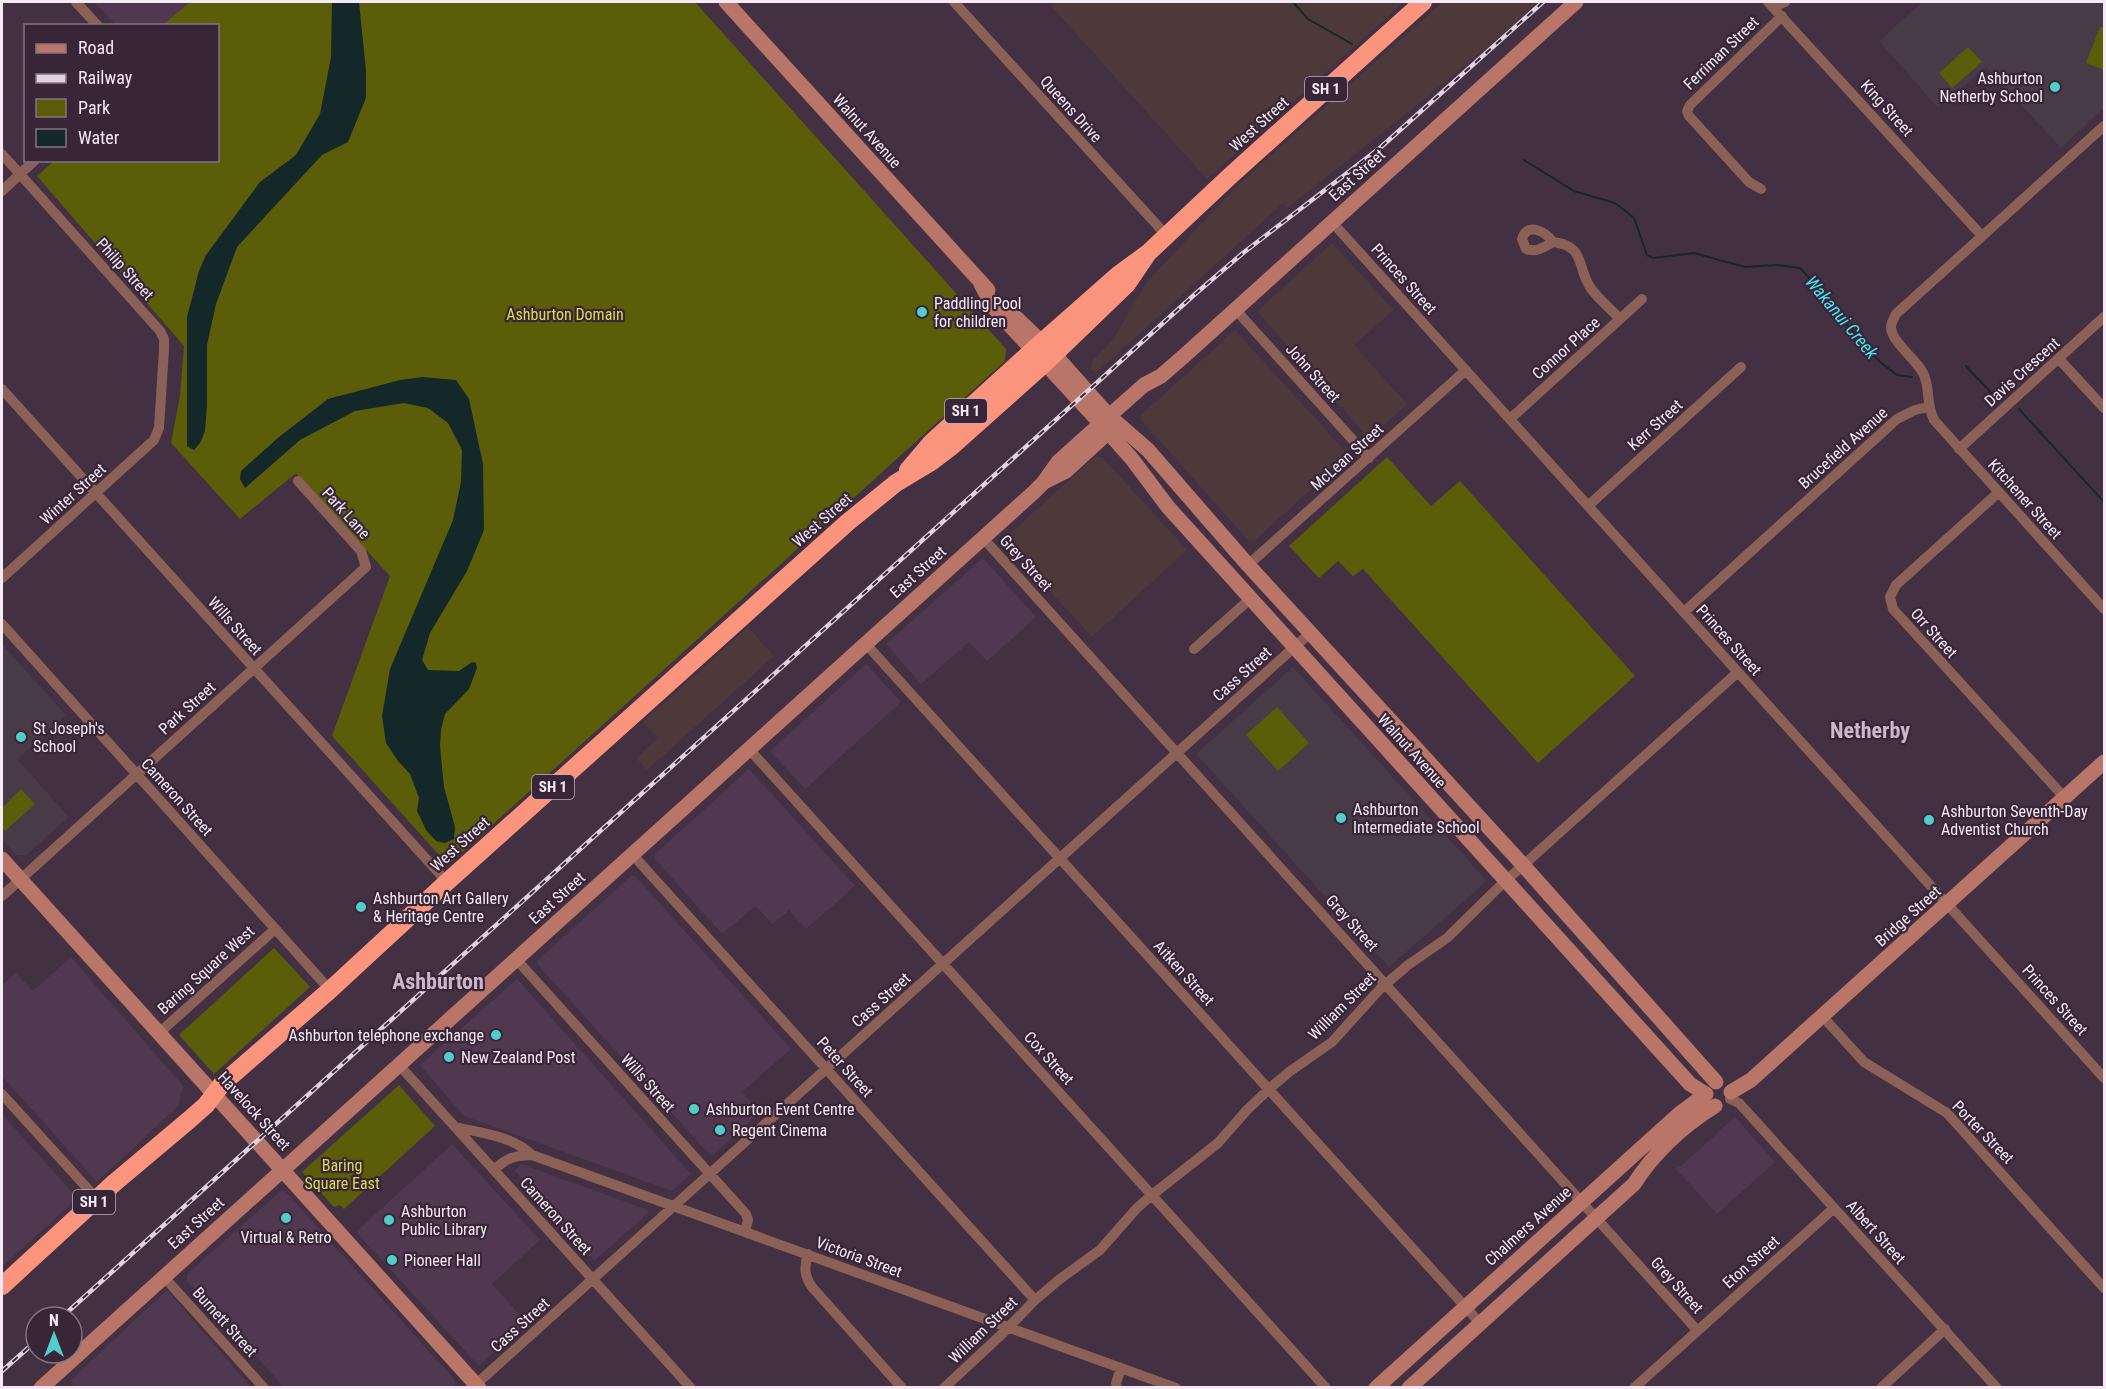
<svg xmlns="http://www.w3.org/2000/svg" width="2106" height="1389" font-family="'Roboto Condensed',sans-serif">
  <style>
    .built { fill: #503850 }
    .industrial { fill: #4e393a }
    .education { fill: #493a47 }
    .green { fill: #5c5d09 }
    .water { fill: #14282a }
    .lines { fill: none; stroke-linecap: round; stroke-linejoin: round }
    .stream { stroke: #14282a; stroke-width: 2 }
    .street { stroke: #8b6057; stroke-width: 10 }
    .secondary { stroke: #b97567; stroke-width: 15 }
    .highway { stroke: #fb947d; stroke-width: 18 }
    .rail-casing { stroke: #e0d3df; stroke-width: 4.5 }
    .rail { stroke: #382638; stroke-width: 2; stroke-dasharray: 7; stroke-linecap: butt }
    .poi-dot { fill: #53cdca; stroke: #382638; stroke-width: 2 }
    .labels { text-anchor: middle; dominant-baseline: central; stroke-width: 4.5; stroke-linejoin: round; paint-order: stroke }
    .shield { fill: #382638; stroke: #bcaebc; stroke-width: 1.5 }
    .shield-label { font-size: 15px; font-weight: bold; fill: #f5e9f4 }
    .street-label { font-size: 16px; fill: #f5e9f4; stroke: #382638 }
    .poi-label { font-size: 16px; fill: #f5e9f4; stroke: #382638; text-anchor: start }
    .park-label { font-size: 16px; fill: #dadc4f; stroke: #382638 }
    .water-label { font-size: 18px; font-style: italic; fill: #46e4ef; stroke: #382638 }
    .district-label { font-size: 22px; font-weight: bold; fill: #cdb5cc; stroke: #382638 }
  </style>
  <rect width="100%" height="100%" fill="#433043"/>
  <path class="built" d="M94,2h96l-27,24 -47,-1z
    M983,558l53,59 -49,44 -18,-19 -48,42 -35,-40z
    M866,664l35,38 -96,87 -35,-38z
    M749,769l106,117 -49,43 -17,-19 -17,14 -16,-18 -34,28 -67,-75v-5z
    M631,876h4l156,173 -49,43 18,20 -47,43h-3l-172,-190v-5z
    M71,957l112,129 -5,20 -81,76 -95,-106v-91l13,-12 18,18z
    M517,979l174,195 -19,17 -208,-75 -44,-51z
    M2,1114l75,84 -75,69z
    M1735,1117l40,45 -58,52 -42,-46 6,-2z
    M452,1144l88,96 -48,44 35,39 -48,43 -123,-134z
    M521,1164l127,46v3l-54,48 -79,-90z
    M281,1191h4l169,188 1,6 -3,2h-168l-97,-106v-7z
    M167,1290l84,97h-177l-4,-6z"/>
  <path class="industrial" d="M1057,2h347l-197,177 -156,-173z
    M1443,2h95l-48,43 -93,76 -110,87 -5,-4 -186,169 -6,-5 3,-4 -2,-2 22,-22 33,-57 93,-99z
    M1332,243l62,67 -40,35 53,59 -38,35 -112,-128z
    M1235,330l112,123 -2,6 -90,81 -6,1 -107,-120 -1,-6z
    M1095,457h7l85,93 -95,87 -89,-97z
    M748,627l26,29 -127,114 -11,-12 22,-20 -15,-16z"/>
  <path class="education" d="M1922,2h182v106l-43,40 -75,-81 -48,41 -59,-67z
    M2,644l64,71 -49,44 52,58 -43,38h-10l-14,-16z
    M1293,667l194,214 -98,86 -193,-213z"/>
  <path class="green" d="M190,2h505l311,347 -1,12 -557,504 -116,-129 58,-160 -94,-103 -56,46 -69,-76 9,-47 4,-50 -147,-170 17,-15 164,-1v-134l-55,-1z
    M2100,27l4,1v42l-18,-7z
    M1968,47l14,15 -30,26 -13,-15z
    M1387,457l44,49 29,-25 175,195 -97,87 -175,-194 -10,7 -15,-15 -19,17 -30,-32z
    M1277,707l32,36 -31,28 -32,-36z
    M21,789l14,15 -30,27 -3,-4v-19z
    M274,948l36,39 -96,87 -35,-39z
    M399,1085l36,41 -91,83 -4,-4 -6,2 -32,-35z"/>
  <path class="water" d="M332,2h27l7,69v27l-18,44 -26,13 -85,92 -21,57 -9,41v60l-2,26 -5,12 -6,7 -7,-4v-129l12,-46 7,-16 54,-73 36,-27 24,-41 11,-57z
    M423,377l33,3 13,19 14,65 1,66 -17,41 -37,62 -8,27 6,10 31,1 13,-9 4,1 1,5 -8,21 -24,25 -4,15 -1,17 4,41 11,40 -1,12 -9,4 -9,-2 -10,-11 -9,-19 2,-13 -9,-24 -12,-13 -12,-18 -4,-27 8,-47 63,-149 8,-38 1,-32 -14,-27 -20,-15 -24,-5 -49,8 -55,29 -55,48 -5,-9 1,-8 38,-34 49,-38 72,-19z"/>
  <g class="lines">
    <path class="stream" d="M1293,2l15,17 44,25
      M1524,160l50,31 41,12 13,10 6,5 13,37 6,3 41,-5 51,14 32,-2 23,3 21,23 8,14 51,57 17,13 15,2
      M1966,366l31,33
      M2019,409l85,93"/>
    <path class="street" d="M76,2l22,24
      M954,2l213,234
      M1768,2l214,234
      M1773,7l12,-5
      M2104,126l-208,188c-2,4 -5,9 -5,13 0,16 30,35 34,51 5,15 1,25 9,42l170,189
      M2,154l158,177 4,8v10l-5,79 -5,12 -152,138
      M1761,189l-12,-7 -60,-66 -2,-5 3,-6 92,-89
      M2,191l33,-31
      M1332,222l772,856
      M1553,242c-8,-11 -26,-20 -31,-3l4,10c11,4 18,-2 27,-7 32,3 24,25 37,45 7,11 21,22 30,32
      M1235,309l134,149
      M2059,359l45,49
      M2,389l445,493
      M1510,419l132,-120
      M1959,449l145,-132
      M1999,492l-103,93 -6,12 3,12 172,189
      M1589,505l152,-138
      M983,538l714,792
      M1248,565l218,-195
      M1684,612l213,-193 18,-9 13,-3
      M2,624l328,366
      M866,644l614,679
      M1194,649l56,-50
      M749,749l577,639
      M632,854l403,446
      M2,896l364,-329 -5,-16 -63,-70
      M516,959l230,255 2,6 -3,11
      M1823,1017l41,45 83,51 157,175
      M159,1033l115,-103
      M399,1065l292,323
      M2,1094l95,105
      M1730,1099l9,4 258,285
      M455,1127c26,6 58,9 77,28l644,233
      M494,1170c14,-13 19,-14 38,-15
      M808,1254c-4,12 -4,22 4,33l90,101
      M164,1277l100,111
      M473,1387l837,-754
      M944,1388l58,-54 33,-34 25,-21 40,-29 37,-42 15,-13 66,-52 29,-33 22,-21 20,-17 43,-30 48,-53 28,-24 39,-27 53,-52 238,-214
      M1117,1388l-1,-5 5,-15
      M1634,1388l200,-180
      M1881,1388l64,-59"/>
    <path class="secondary" d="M726,2l262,288
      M981,284l12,23 108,117 31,35 36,48 522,577 16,10 -27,20 -303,274
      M1005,307l49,47 55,62 39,34 100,115 275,300 193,217
      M1046,481l20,-10 48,-44
      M2,859l477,529
      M1731,1092l20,-12 353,-318
      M41,1388l993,-896 9,-9 15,-21 51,-46 35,-31 17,-9 23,-20 392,-354
      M1409,1388l225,-204c20,-31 49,-58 81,-78"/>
    <path class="highway" d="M908,470l23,-27 101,-92 86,-76 30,-22 81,-76 194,-175
      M2,1286l111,-102 76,-64 17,-15 16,-21 108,-94 117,-108 401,-360 48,-39 35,-21 21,-16 93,-83 82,-79 21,-31"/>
    <defs>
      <path id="rail" d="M62,1317l1132,-1022 49,-42 138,-106 162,-145
        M2,1371l34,-30"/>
    </defs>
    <use href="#rail" class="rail-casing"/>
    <use href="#rail" class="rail"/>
  </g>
  <g class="poi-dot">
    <circle cx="2055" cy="87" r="6"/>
    <circle cx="922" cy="312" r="6"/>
    <circle cx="21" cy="737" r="6"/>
    <circle cx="1341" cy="818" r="6"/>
    <circle cx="1929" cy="820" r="6"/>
    <circle cx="361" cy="907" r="6"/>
    <circle cx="496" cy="1035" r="6"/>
    <circle cx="449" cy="1057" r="6"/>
    <circle cx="694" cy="1109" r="6"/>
    <circle cx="720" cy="1130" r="6"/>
    <circle cx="286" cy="1218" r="6"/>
    <circle cx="389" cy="1220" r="6"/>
    <circle cx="392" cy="1260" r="6"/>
  </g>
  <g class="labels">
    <g class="shield">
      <rect x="1305" y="77" width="42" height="24" rx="4.5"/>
      <rect x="945" y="399" width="42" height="24" rx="4.5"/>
      <rect x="532" y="775" width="42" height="24" rx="4.5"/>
      <rect x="73" y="1190" width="42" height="24" rx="4.5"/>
    </g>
    <g class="shield-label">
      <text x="1326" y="89">SH 1</text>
      <text x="966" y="411">SH 1</text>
      <text x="553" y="787">SH 1</text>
      <text x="94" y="1202">SH 1</text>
    </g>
    <g class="street-label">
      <text transform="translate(1721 53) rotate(-44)">Ferriman Street</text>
      <text transform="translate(1887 108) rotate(48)">King Street</text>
      <text transform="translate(1071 109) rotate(48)">Queens Drive</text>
      <text transform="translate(1259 124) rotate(-42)">West Street</text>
      <text transform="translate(867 131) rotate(48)">Walnut Avenue</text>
      <text transform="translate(1357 175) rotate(-42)">East Street</text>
      <text transform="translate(125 269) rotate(48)">Philip Street</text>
      <text transform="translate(1404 279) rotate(48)">Princes Street</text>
      <text transform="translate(1566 348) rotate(-42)">Connor Place</text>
      <text transform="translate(2022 372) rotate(-42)">Davis Crescent</text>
      <text transform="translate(1313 373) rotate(48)">John Street</text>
      <text transform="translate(1655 425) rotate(-42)">Kerr Street</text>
      <text transform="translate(1843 448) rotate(-42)">Brucefield Avenue</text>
      <text transform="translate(1347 457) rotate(-42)">McLean Street</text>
      <text transform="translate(73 494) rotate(-42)">Winter Street</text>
      <text transform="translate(2025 499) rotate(48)">Kitchener Street</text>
      <text transform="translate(346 513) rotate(48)">Park Lane</text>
      <text transform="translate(822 520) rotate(-41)">West Street</text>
      <text transform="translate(1026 563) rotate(48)">Grey Street</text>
      <text transform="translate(918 572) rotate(-42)">East Street</text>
      <text transform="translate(235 626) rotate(48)">Wills Street</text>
      <text transform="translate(1934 633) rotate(48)">Orr Street</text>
      <text transform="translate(1729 640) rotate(48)">Princes Street</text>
      <text transform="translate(1242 674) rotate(-42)">Cass Street</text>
      <text transform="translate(187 708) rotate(-42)">Park Street</text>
      <text transform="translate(1412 751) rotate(48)">Walnut Avenue</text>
      <text transform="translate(177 797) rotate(48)">Cameron Street</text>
      <text transform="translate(460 844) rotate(-42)">West Street</text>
      <text transform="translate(557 898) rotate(-42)">East Street</text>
      <text transform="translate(1908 916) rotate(-42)">Bridge Street</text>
      <text transform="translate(1352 923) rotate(48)">Grey Street</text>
      <text transform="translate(206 970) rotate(-42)">Baring Square West</text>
      <text transform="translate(1184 973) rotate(48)">Aitken Street</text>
      <text transform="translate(881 1000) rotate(-42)">Cass Street</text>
      <text transform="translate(2055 1000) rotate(48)">Princes Street</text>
      <text transform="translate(1342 1006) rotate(-45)">William Street</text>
      <text transform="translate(1049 1058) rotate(48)">Cox Street</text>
      <text transform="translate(845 1067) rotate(48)">Peter Street</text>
      <text transform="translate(648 1083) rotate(48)">Wills Street</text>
      <text transform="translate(254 1111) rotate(48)">Havelock Street</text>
      <text transform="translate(1983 1132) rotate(46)">Porter Street</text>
      <text transform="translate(556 1216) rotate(48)">Cameron Street</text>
      <text transform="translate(196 1223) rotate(-42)">East Street</text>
      <text transform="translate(1528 1226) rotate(-42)">Chalmers Avenue</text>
      <text transform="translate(1876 1232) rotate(48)">Albert Street</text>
      <text transform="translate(859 1257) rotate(20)">Victoria Street</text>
      <text transform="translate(1751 1262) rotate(-42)">Eton Street</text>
      <text transform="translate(1677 1285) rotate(48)">Grey Street</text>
      <text transform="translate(225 1322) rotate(48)">Burnett Street</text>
      <text transform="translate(520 1325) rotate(-42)">Cass Street</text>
      <text transform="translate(983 1330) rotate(-44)">William Street</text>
    </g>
    <g class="poi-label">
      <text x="2043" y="78" text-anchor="end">Ashburton<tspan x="2043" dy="18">Netherby School</tspan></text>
      <text x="934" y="303">Paddling Pool<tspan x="934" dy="18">for children</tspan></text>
      <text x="33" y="728">St Joseph's<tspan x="33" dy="18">School</tspan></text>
      <text x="1353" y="809">Ashburton<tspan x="1353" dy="18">Intermediate School</tspan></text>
      <text x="1941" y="811">Ashburton Seventh-Day<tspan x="1941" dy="18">Adventist Church</tspan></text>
      <text x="373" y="898">Ashburton Art Gallery<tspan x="373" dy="18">&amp; Heritage Centre</tspan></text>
      <text x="484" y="1035" text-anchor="end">Ashburton telephone exchange</text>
      <text x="461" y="1057">New Zealand Post</text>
      <text x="706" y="1109">Ashburton Event Centre</text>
      <text x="732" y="1130">Regent Cinema</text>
      <text x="401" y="1211">Ashburton<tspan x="401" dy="18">Public Library</tspan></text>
      <text x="286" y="1237" text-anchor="middle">Virtual &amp; Retro</text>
      <text x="404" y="1260">Pioneer Hall</text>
    </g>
    <g class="park-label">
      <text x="565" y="314">Ashburton Domain</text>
      <text x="342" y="1165">Baring<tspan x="342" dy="18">Square East</tspan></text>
    </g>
    <g class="water-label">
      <text transform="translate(1842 317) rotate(50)">Wakanui Creek</text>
    </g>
    <g class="district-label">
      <text x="1870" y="730">Netherby</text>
      <text x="438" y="981">Ashburton</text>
    </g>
  </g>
  <rect width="2106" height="1389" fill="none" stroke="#f5e9f4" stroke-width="6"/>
  <rect x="24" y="24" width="195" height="138" fill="#382638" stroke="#847483" stroke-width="1.5"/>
  <rect x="36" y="44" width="30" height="9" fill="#b97567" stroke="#847483" stroke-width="1.5"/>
  <text x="78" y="54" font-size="18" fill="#f5e9f4">Road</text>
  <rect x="36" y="74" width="30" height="9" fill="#e0d3df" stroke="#847483" stroke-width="1.5"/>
  <text x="78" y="84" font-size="18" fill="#f5e9f4">Railway</text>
  <rect x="36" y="99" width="30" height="18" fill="#5c5d09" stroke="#847483" stroke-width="1.5"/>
  <text x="78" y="114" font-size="18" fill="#f5e9f4">Park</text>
  <rect x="36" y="129" width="30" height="18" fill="#14282a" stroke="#847483" stroke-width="1.5"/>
  <text x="78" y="144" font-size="18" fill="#f5e9f4">Water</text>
  <g transform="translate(54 1335)"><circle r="28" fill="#382638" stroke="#847483" stroke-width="1.5"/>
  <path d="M0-4.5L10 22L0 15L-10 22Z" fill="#53cdca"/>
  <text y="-9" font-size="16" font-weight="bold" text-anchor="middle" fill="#f5e9f4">N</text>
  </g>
</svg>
